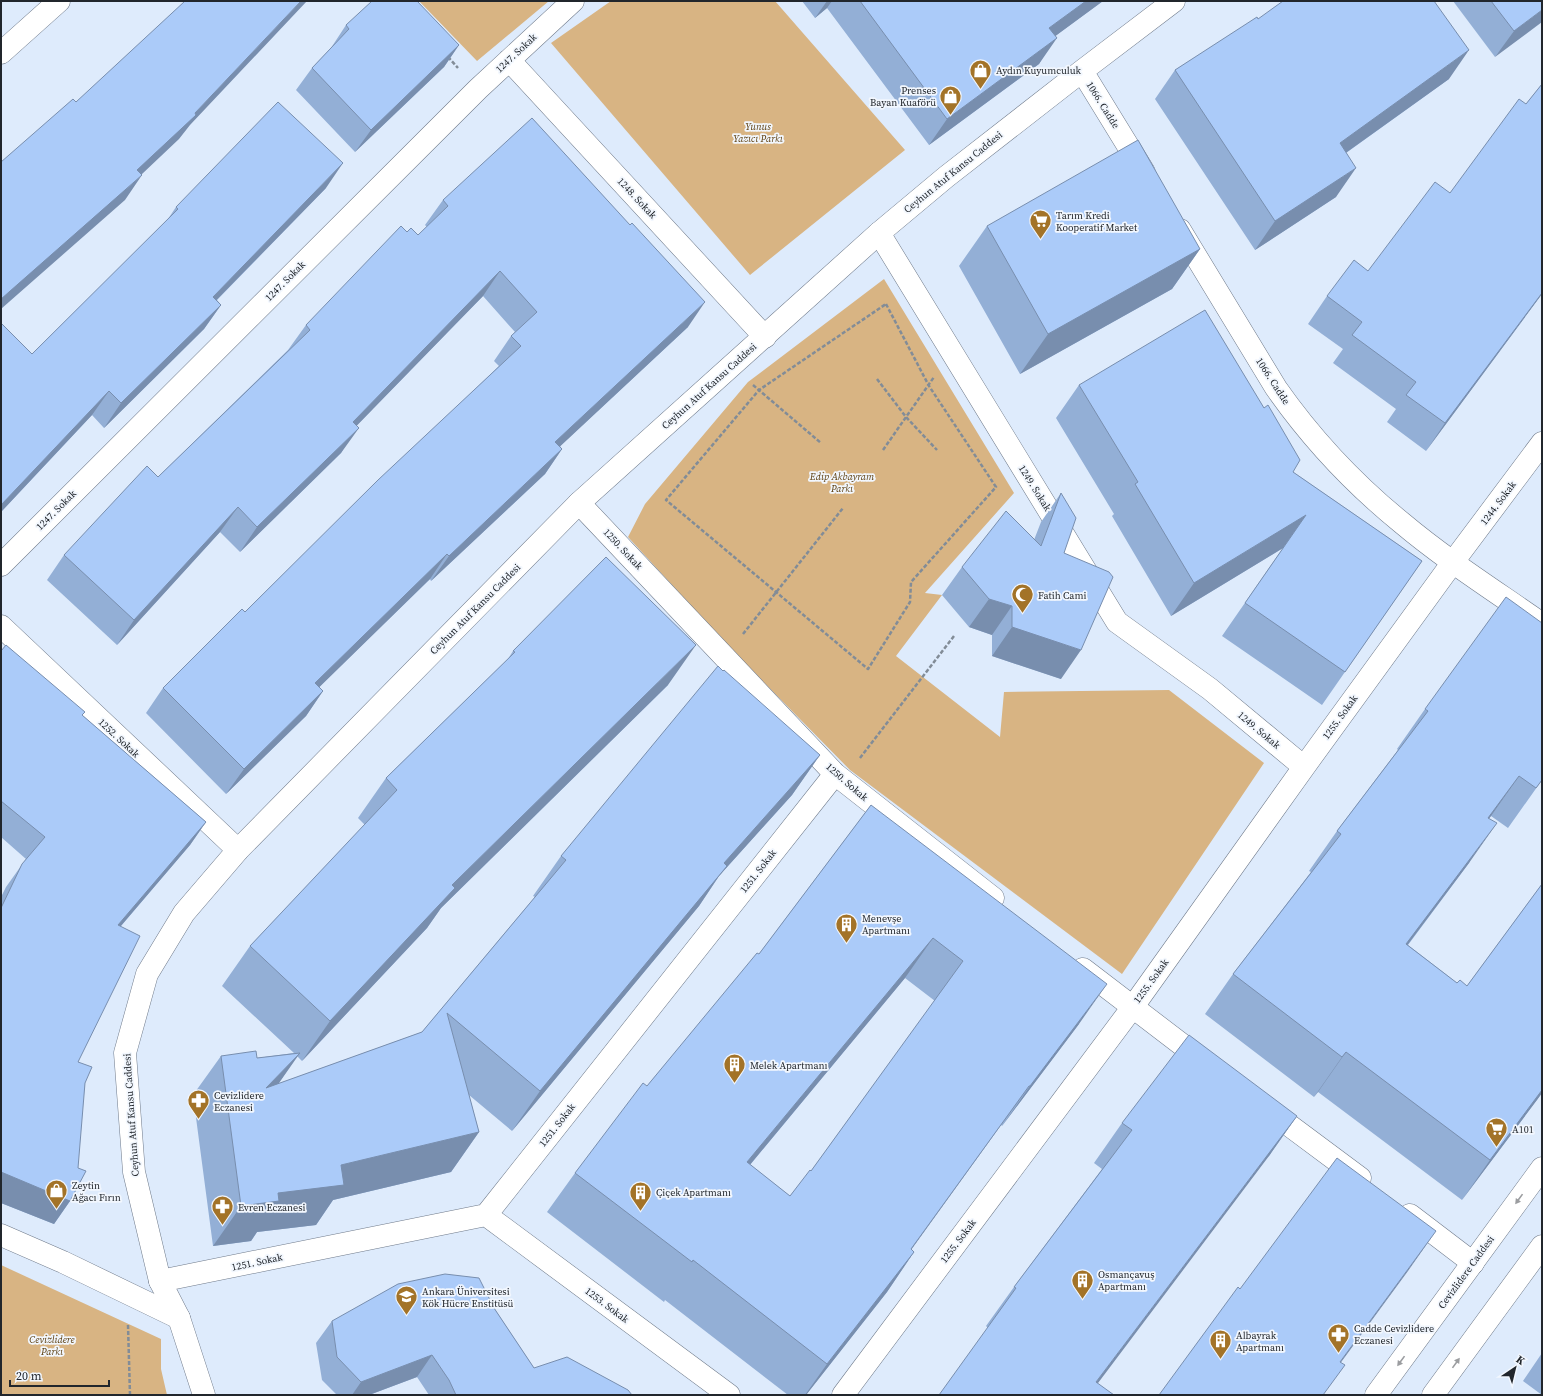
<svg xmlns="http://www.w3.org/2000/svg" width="1543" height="1396" font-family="'Source Serif 4',serif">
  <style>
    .green { fill: #d8b483 }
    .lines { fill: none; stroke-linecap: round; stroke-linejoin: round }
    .minor-casing { stroke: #6f7a8a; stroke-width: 23 }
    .tertiary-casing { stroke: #6f7a8a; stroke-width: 23 }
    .secondary-casing { stroke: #6f7a8a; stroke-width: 23 }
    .path { stroke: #828c97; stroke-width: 2.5; stroke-dasharray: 4 2; stroke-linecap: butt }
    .minor { stroke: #fff; stroke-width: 22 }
    .tertiary { stroke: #fff; stroke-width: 22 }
    .secondary { stroke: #fff; stroke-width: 22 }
    .wall { fill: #93afd6; fill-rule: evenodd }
    .shaded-wall { fill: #788eae }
    .building { fill: #abcbf9; stroke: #788eae; fill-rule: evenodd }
    .oneway { fill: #9b9da0 }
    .labels { text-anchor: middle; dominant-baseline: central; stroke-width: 3.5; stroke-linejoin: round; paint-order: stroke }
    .street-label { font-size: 10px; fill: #21262c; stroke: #f2f7fe }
    .poi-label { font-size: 10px; fill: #21262c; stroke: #f2f7fe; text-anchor: start }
    .park-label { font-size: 10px; font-style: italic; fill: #5c3e0e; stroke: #f2f7fe }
  </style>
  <rect width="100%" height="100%" fill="#deebfc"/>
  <path class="green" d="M419,1h130l-72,60z
    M611,1h164l130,149 -155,125 -199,-232z
    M884,279l130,214 -89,100 17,2 -46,61 104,81 4,-45 165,-2 95,73 -142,211 -272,-204 -123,-125 -99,-108 17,-33 103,-122z
    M1,1265l160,74v30l6,26h-166z"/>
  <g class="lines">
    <defs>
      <path id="minor" d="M509,60l256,277
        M879,233l238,389 93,67 94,78
        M579,503l256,271 158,124
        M1,565l477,-476 95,-88
        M1,626l237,224
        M1083,969l123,94
        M1266,1108l94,70
        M486,1215l243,180
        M1410,1215l63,48
        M1,1235l62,27 116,56
        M160,1281l326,-66 349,-441
        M843,1395l289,-387 172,-241 149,-205 89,-119"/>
      <path id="tertiary" d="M1,53l58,-52
        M1082,71l62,101
        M1180,230l96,158c35,50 78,96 126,135 44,37 93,68 140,101
        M204,1395l-25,-77 -19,-37 -26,-109 -9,-119 22,-79 37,-61 54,-63 341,-347 300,-270 67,-56 136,-106 92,-70"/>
      <path id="secondary" d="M1376,1395l166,-227
        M1433,1395l109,-149"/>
    </defs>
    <use href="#minor" class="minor-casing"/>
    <use href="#tertiary" class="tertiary-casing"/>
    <use href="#secondary" class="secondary-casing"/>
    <path class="path" d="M448,57l10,11
      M886,304l43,82 67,101 -85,95 -1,20 -42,67 -202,-169 93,-110z
      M877,379l29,38 31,33
      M753,385l68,58
      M883,450l51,-73
      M743,634l100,-126
      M860,758l94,-122
      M128,1325l2,70"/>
    <use href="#minor" class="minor"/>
    <use href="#tertiary" class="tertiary"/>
    <use href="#secondary" class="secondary"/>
  </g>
  <path class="wall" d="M802,1h301l-48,35 -16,28 -110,81 -102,-137 -12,10z
    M1453,1h89l-47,56z
    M1258,19l191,60 -103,74 -10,44 -81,53 -100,-151 20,-29z
    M346,25l113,20 -15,22 -89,85 -59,-62 16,-22 19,-20z
    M1542,84v210l-116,157 -39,-29 9,-13 -63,-46 10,-14 -35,-25 19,-28 41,-25 82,-78 76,-89z
    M326,188l-109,112 4,5 -17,24 -100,99 -12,-13 -91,97v-189l31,31 134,-132 10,-15z
    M443,200l245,127 -128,119 2,3 -17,25 -114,107 -1,-2 -111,108 4,4 -17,25 -80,78 -80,-81 17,-25 82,-76 254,-246 -5,-5 17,-25 4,-4 -32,-36 -127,130 -15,27 -101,99 -20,-20 -103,113 -70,-65 17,-25 94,-78 130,-127 18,-25 101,-93 11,3 9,-8 -2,-2z
    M987,226l213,23 -28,40 -152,85 -61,-108z
    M1079,385l214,87 129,89 -100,144 -100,-69 61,-88 -112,68 -59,-100 2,-2 -58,-96z
    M1061,493l3,60 -3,126 -69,-23v-21l-23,-8 -27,-32 20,-28 72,-27 7,-18z
    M1,651l81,64 124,107 -16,23 -69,81 -43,136 7,21 -15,118 -16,23 -53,-21v-306l5,-10 20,-28 -25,-22z
    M513,651l155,34 -227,223 -14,20 -125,133 -5,-5 -19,28 144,-52 113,-135 -2,-1 28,-40 162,-185 97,84 -28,40 -73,81 -20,30 -187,225 -43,-36 10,37 -28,40 -118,28 -17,25 -59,7 -6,9 -38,5 -20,-151 28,-39 36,2 37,-5 -72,-67 28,-40 115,-121 -7,-7 28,-40 122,-119z
    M1425,709l117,71 -34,48 -17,-12 -2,2 -20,45 -61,82 49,38 10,3 75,-102v209l-80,107 -144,-108 -4,5 -109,-83 28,-40 78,-102 -2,-1 28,-40 61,-81 -1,-1z
    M871,805l208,219 -77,102 -1,-1 -90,124 3,3 -27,40 -81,103h-18l-123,-95 -1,2 -117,-90 28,-39 72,-87 112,-132zM905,978l30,23 -124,170 -21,25 -40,-31z
    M1297,1116l-28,40 -281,172 -2,-2 28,-39 88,-118 -8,-6 28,-40z
    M494,1308l40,60 98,27h-203l-12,-18 -48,18h-32l-15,-15 -6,-37 16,-22z
    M1542,1353v42l-19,-14z"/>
  <path class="shaded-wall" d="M301,1h6l-117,124 -11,14 -56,53 19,-17 -17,25 -124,109v-10l136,-129 58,-57z
    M827,1h5l-5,7 -12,10z
    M1086,1h17l-72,53 18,-26z
    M1542,10v12l-47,35 19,-26z
    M1057,38l-18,26 -110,81 18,-26z
    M459,45l-15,22 -89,85 16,-22z
    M1469,50l-20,29 -130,93 21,-29z
    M343,163l-17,25 -130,133 17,-24z
    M1356,168l-20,29 -81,53 20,-29z
    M1200,249l-28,40 -152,85 28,-40z
    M500,271l-17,25 -147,151 17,-25z
    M1542,293v1l-116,157 19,-28z
    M705,302l-17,25 -150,140 17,-25z
    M221,305l-17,24 -100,99 17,-25z
    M109,391l-17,24 -91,97v-7z
    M359,428l-18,25 -101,99 17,-25z
    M562,449l-17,25 -114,107 18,-25z
    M238,507l-18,25 -103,113 17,-25z
    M1306,515l-23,33 -112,68 23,-33z
    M447,554l-17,25 -132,129 17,-25z
    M989,599l23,7 -20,29 -23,-8z
    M1012,627l69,23 -20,29 -69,-23z
    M696,645l-28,40 -227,223 -14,20 -125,133 28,-40 122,-136z
    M323,691l-17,25 -80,78 18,-25z
    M820,755l-28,40 -73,81 -20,30 -187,225 28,-40 184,-228z
    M1519,776l-28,40 -31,42 28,-40z
    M206,822l-16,23 -88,103 16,-23z
    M1497,823l-28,40 -91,121 28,-40z
    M933,938l-28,40 -186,224 28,-40z
    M1107,984l-28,40 -77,102 28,-40z
    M1346,1052l-28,40 -4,5 28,-40z
    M300,1053l-28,40 -6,-5z
    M1029,1086l-28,39 -118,164 28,-40z
    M1542,1090v3l-5,7 -75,100 28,-40z
    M1297,1116l-28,40 -180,239 7,-13z
    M479,1132l-28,40 -118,28 -17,25 -59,7 -6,9 -38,5 28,-40 37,-13 63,-28z
    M1,1172l69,29 -16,23 -53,-21z
    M1436,1231l-28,40 -91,124 23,-33z
    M914,1252l-27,40 -81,103h-1l22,-31z
    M432,1355l-15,22 -48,18h-17l9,-13z"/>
  <path class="building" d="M185,1h116l-106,112 1,2 -59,55 5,5 -141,124v-137l72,-63 3,3z
    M372,1h45l42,44 -88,85 -59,-62 37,-39 -3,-4z
    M860,1h226l-37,27 8,10 -110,81z
    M1283,1h151l35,49 -129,93 16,25 -81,53 -100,-151 82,-53 1,2z
    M1491,1h51v9l-28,21z
    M1542,84v209l-97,130 -39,-28 10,-13 -64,-47 10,-13 -35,-26 27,-36 14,11 67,-89 15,11 69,-94 7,5z
    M278,102l65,61 -130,134 8,8 -100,98 -12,-12 -108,114v-182l31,31 146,-145 -2,-2z
    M532,118l98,107 2,-2 73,79 -150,140 7,7 -113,107 -2,-2 -132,129 8,8 -79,78 -81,-81 79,-79 3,3 133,-132 143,-134 -10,-10 26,-24 -37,-41 -147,151 6,6 -102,99 -19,-20 -104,113 -70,-65 83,-89 11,11 152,-147 -4,-5 95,-99 6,6 4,-4 7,7 30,-29 -5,-6z
    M1138,140l62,109 -152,85 -61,-108z
    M1205,310l59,98 4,-3 32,55 -7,12 129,89 -77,111 -100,-69 61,-88 -112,68 -59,-99 3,-2 -59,-97z
    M1061,493l15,25 -12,35 45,19 4,5 -32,73 -69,-23v-21l-23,-7 -27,-32 44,-56 35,35z
    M606,557l90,88 -244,240 3,3 -125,133 -80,-75 147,-156 -11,-12 129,-126 -2,-1z
    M1506,597l36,26v157l-6,8 -17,-12 -31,42 9,5 -91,121 51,39 3,-3 7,6 75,-102v206l-52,70 -144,-108 -4,5 -109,-83 108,-140 -4,-3 91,-120 -3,-2z
    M6,645l79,67 -3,3 124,107 -88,103 22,11 -62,126 14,5 -7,16 -7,85 8,3 -16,30 -69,-29v-264l21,-44 23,-27 -44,-36v-150z
    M718,666l5,5 1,-1 96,85 -96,108 3,3 -187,225 -93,-78 32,119 -138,33 3,20 -66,8 1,8 -38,5 -20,-150 35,-5 1,7 43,-5 -34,35 156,-56 144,-172 -5,-4z
    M871,805l236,179 -77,102h-1l-118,163 3,3 -87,112 -134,-104 -1,2 -117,-89 68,-90 4,3 110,-133 2,1zM933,938l30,23 -152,210 -1,-1 -20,26 -43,-34z
    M1189,1035l108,81 -201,266 18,13h-175l77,-107 -2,-1 118,-157 -10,-7z
    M1337,1158l99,73 -96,131 5,3 -22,30h-164l79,-108 2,2z
    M445,1274l34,4 15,30 40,60 33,-11 61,33 4,5h-176l-7,-15 -17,-25 -71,27 -24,-25 -5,-36 66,-37z"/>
  <defs><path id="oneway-solid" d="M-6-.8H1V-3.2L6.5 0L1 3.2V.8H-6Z"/></defs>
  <g class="oneway">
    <use href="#oneway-solid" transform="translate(1519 1199) rotate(126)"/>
    <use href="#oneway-solid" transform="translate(1401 1361) rotate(126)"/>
    <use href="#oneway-solid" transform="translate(1456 1363) rotate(-54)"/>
  </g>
  <defs>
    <symbol id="shop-pin" viewBox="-11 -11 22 30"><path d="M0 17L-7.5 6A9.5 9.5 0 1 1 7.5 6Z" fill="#a37328" stroke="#f2f7fe"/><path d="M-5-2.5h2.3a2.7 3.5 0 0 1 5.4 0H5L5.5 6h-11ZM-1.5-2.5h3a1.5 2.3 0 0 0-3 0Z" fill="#fff"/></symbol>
    <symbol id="supermarket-pin" viewBox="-11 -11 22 30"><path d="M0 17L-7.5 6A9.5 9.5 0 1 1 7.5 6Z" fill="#a37328" stroke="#f2f7fe"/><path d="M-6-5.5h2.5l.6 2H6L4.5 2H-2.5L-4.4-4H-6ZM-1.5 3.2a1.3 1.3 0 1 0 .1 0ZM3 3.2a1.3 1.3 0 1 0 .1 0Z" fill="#fff"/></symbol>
    <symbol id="mosque-pin" viewBox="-11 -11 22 30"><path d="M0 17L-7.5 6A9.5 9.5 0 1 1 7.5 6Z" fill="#a37328" stroke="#f2f7fe"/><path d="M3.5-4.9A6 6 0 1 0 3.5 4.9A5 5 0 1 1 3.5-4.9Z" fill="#fff"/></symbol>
    <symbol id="building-pin" viewBox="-11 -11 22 30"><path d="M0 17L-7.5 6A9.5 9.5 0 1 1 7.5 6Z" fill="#a37328" stroke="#f2f7fe"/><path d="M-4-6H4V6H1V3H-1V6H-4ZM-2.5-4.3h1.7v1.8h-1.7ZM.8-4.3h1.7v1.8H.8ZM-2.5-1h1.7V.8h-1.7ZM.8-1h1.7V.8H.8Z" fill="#fff"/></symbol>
    <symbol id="pharmacy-pin" viewBox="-11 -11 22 30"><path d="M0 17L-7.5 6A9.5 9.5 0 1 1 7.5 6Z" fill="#a37328" stroke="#f2f7fe"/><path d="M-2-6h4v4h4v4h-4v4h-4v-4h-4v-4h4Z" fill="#fff"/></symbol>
    <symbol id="university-pin" viewBox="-11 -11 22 30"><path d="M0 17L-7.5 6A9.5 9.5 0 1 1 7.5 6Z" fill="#a37328" stroke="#f2f7fe"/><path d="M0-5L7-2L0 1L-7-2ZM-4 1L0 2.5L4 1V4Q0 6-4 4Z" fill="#fff"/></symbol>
  </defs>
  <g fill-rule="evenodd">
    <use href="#shop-pin" x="968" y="58" width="25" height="34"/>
    <use href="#shop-pin" x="938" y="84" width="25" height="34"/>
    <use href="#supermarket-pin" x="1028" y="208" width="25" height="34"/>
    <use href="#mosque-pin" x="1010" y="582" width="25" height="34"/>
    <use href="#building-pin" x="834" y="912" width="25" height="34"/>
    <use href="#building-pin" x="722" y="1052" width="25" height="34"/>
    <use href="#pharmacy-pin" x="186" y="1088" width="25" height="34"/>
    <use href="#supermarket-pin" x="1484" y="1116" width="25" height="34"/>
    <use href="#shop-pin" x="44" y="1178" width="25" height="34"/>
    <use href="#building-pin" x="628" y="1180" width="25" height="34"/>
    <use href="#pharmacy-pin" x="210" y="1194" width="25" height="34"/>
    <use href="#building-pin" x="1070" y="1268" width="25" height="34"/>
    <use href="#university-pin" x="394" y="1284" width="25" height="34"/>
    <use href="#pharmacy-pin" x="1326" y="1322" width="25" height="34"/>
    <use href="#building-pin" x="1208" y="1328" width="25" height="34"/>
  </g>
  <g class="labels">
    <g class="street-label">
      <text transform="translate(516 53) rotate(-43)">1247. Sokak</text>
      <text transform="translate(1103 105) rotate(58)">1066. Cadde</text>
      <text transform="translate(953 172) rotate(-39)">Ceyhun Atuf Kansu Caddesi</text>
      <text transform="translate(637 198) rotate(47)">1248. Sokak</text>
      <text transform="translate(285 281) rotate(-45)">1247. Sokak</text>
      <text transform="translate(1273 381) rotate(57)">1066. Cadde</text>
      <text transform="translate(709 386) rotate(-42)">Ceyhun Atuf Kansu Caddesi</text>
      <text transform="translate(1035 488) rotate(58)">1249. Sokak</text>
      <text transform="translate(1498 503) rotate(-53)">1244. Sokak</text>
      <text transform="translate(56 510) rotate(-45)">1247. Sokak</text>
      <text transform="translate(623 549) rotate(47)">1250. Sokak</text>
      <text transform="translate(475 609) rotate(-45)">Ceyhun Atuf Kansu Caddesi</text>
      <text transform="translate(1340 717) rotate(-54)">1255. Sokak</text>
      <text transform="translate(1259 730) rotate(40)">1249. Sokak</text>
      <text transform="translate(119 738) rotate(43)">1252. Sokak</text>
      <text transform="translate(847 782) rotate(41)">1250. Sokak</text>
      <text transform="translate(758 871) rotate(-52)">1251. Sokak</text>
      <text transform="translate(1151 981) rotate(-54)">1255. Sokak</text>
      <text transform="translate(131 1115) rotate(-94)">Ceyhun Atuf Kansu Caddesi</text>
      <text transform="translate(557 1125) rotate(-52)">1251. Sokak</text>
      <text transform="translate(958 1241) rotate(-53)">1255. Sokak</text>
      <text transform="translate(257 1262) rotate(-12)">1251. Sokak</text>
      <text transform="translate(1466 1272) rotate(-54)">Cevizlidere Caddesi</text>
      <text transform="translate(607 1305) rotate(37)">1253. Sokak</text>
    </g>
    <g class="poi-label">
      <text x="996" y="70">Aydın Kuyumculuk</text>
      <text x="936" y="90" text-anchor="end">Prenses<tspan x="936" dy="12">Bayan Kuaförü</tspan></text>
      <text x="1056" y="215">Tarım Kredi<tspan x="1056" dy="12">Kooperatif Market</tspan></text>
      <text x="1038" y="595">Fatih Cami</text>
      <text x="862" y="918">Menevşe<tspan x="862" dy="12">Apartmanı</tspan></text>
      <text x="750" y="1065">Melek Apartmanı</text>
      <text x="214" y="1095">Cevizlidere<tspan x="214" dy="12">Eczanesi</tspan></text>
      <text x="1512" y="1129">A101</text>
      <text x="72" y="1185">Zeytin<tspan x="72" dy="12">Ağacı Fırın</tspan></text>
      <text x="656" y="1192">Çiçek Apartmanı</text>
      <text x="238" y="1207">Evren Eczanesi</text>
      <text x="1098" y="1274">Osmançavuş<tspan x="1098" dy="12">Apartmanı</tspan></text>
      <text x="422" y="1291">Ankara Üniversitesi<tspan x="422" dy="12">Kök Hücre Enstitüsü</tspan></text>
      <text x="1354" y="1328">Cadde Cevizlidere<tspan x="1354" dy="12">Eczanesi</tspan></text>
      <text x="1236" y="1335">Albayrak<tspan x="1236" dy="12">Apartmanı</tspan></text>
    </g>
    <g class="park-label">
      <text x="758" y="126">Yunus<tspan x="758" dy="12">Yazıcı Parkı</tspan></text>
      <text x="842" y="476">Edip Akbayram<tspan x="842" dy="12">Parkı</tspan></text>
      <text x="52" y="1339">Cevizlidere<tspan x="52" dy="12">Parkı</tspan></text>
    </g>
  </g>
  <rect width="1543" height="1396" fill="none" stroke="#21262c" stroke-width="4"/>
  <g transform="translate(1515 1368) rotate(35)" stroke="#f2f7fe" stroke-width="3" paint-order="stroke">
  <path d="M0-3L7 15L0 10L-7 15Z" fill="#21262c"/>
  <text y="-6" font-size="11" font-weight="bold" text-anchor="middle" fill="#21262c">K</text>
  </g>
  <path d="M10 1380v6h99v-6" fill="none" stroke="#21262c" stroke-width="2"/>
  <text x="16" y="1380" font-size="12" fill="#21262c" stroke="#f2f7fe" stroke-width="3" paint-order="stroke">20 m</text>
</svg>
